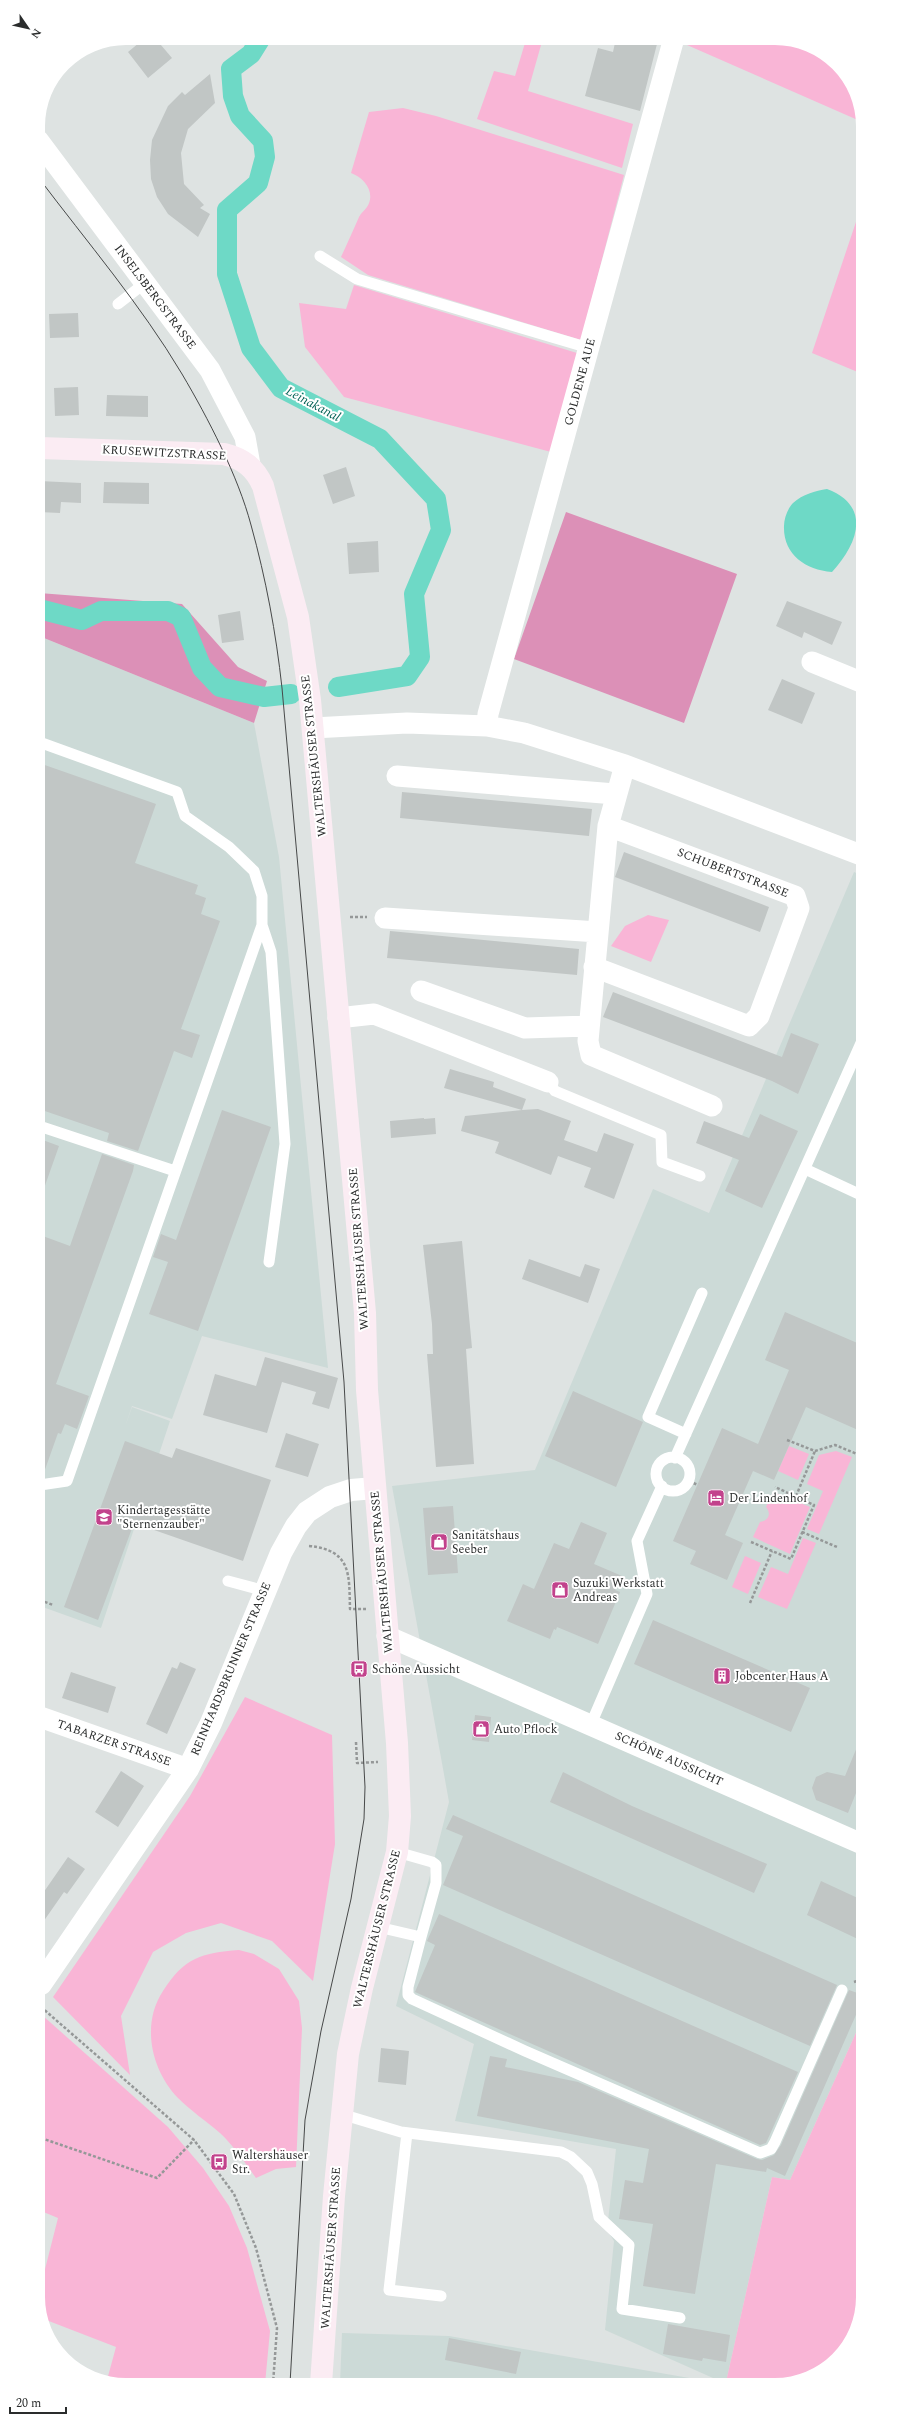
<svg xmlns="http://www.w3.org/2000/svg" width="901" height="2423" font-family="Spectral,serif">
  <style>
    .built { fill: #ccdad7 }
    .green { fill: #f9b5d6 }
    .forest { fill: #dc90b7 }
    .water { fill: #6ed9c6 }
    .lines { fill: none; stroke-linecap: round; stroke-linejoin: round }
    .canal { stroke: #6ed9c6; stroke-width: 20 }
    .building { fill: #c1c6c5 }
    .path { stroke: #959898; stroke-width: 2.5; stroke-dasharray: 3 2; stroke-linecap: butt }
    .service { stroke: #fff; stroke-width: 11 }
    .minor { stroke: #fff; stroke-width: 21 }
    .tertiary { stroke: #fff; stroke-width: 22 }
    .secondary { stroke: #fbecf3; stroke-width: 22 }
    .tram { stroke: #474949; stroke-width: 1 }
    .labels { text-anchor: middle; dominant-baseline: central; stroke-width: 4; stroke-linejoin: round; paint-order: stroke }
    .street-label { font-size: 12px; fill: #2a2c2c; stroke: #fff }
    .poi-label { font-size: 12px; fill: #2a2c2c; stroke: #fff; text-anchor: start }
    .water-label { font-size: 13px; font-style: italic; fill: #076458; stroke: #fff }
  </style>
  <rect width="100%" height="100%" fill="#dee3e2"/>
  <path class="built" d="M39,636l215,87 25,134 49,511 -126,-32 -30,83 -40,-13 -7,21 7,-20 38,14 -69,207 -61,-22z
    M854,872l7,3 2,1142 -73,163 -18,-3 -46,205h-4l-117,-52 9,-89 -7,-11 9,-81 -161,-28 19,-77 -78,-38 53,-204 -57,-316 143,-16 118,-281 56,24z
    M342,2333l107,3 263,46 -372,2z"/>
  <path class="green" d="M510,38h33l-15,53 105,33 -11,44 -145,-49 17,-48 21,5 10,-33z
    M689,38h92l48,18 31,47v18l-173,-76z
    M403,108l33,8 188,59 -43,165 -213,-65 -27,-18c6,-13 12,-26 18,-40 2,-4 5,-6 8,-10 9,-14 -2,-29 -16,-34l18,-61z
    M860,210v163l-48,-20z
    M354,285l223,68 -26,99 -207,-55 -39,-50 -6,-44 47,6z
    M648,915l21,5 -18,42 -40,-16 14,-20z
    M789,1446l20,8 -11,26 -20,-9z
    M836,1451l16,6 -33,77 -12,-5 16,-38 -16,-7 12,-29z
    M773,1492l37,15 -20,47 -37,-17 7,-15c8,-1 12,-8 6,-15z
    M803,1538l13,5 -29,66 -29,-12 13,-30 17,7z
    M745,1556l16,7 -13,31 -16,-7z
    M245,1697l87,38 3,109 -22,137 -41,-40 -51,-18 -35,10 -33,19 -32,64 9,59 -77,-78 137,-201z
    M239,1950l15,4 25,15 20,32 3,27 -6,139 -20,2 -20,9c-11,-15 -22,-32 -36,-45 -14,-12 -29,-22 -42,-35 -27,-28 -37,-74 -15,-107 21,-33 38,-38 76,-41z
    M42,2015l126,112 35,41 26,38 18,42 23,83 -5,53 -145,1 -13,-5 9,-33 -75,-29v-33l17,-67 -17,-7z
    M863,2017v280l-18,54 -47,31h-72l46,-205 18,3z"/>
  <path class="forest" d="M566,512l171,62 -53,149 -170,-64z
    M39,593l143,11 56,63 29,14 -13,42 -215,-87z"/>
  <path class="water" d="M827,489c45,17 31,55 5,83 -27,-2 -49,-18 -48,-46 0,-8 4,-18 9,-23 10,-9 22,-12 34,-14z"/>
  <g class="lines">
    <path class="canal" d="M261,38l-10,16 -20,15 2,27 7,20 23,25 2,16 -7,26 -31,27v64l24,74 30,40 99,51 56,60 5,31 -27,64 6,63 -13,19 -69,11
      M39,609l43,11 19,-9h67l13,6 21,51 18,19 44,10 27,-3"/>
  </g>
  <path class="building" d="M145,38h10l17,20 -24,20 -20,-26z
    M616,38h19l22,6 -17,67 -55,-15 13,-48 15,4z
    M210,74l5,29 -27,26 -7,24 3,31 20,21 -4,3 10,6 -12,23 -30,-23 -11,-17 -6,-18 -1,-19 2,-20 16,-34 14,-14 3,3z
    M78,313l1,24 -29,1 -1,-24z
    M78,387l1,28 -24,1 -1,-28z
    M107,395l41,1v21l-42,-1z
    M346,467l9,29 -22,8 -10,-29z
    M39,481l42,2v20l-20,-1 -1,11 -21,-1z
    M104,482l45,1v21l-46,-1z
    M378,541l1,31 -30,2 -2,-31z
    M787,601l55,21 -10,23 -28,-13 -2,6 -26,-12z
    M240,611l4,29 -22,3 -4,-28z
    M782,679l33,14 -13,31 -34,-14z
    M39,763l117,41 -21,59 63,22 -3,9 11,4 -5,16 19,7 -39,108 19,6 -8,23 -18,-7 -36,100 -31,-10 2,-8 -70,-24z
    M402,792l190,17 -3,27 -189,-18z
    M624,852l145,55 -9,25 -145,-55z
    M390,931l189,18 -2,26 -190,-17z
    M613,992l169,65 9,-24 28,11 -21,50 -26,-13 -169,-64z
    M450,1069l44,13 -1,5 33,12 -4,11 16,-1 33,12 -7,19 33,12 7,-19 30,11 -20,55 -30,-12 7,-19 -33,-12 -7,19 -56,-22 4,-11 -38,-11 4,-15 57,-6 -78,-22z
    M222,1110l49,17 -73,204 -49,-17 19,-52 -15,-5 8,-23 15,6z
    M760,1114l38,17 -36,77 -37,-17 14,-31 -43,-17 8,-22 45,17z
    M424,1118v1l11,-1 1,16 -45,4 -1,-17z
    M40,1139l19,7 -17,48h-2z
    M102,1154l32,11 -1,6 -77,213 33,12 -12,33 -12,-5 -4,10 -3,-1 -16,45h-2v-243l30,11z
    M462,1241l10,107 -6,1 8,115 -38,3 -9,-113h6l-1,-30 -9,-79z
    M529,1259l51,18 5,-13 15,5 -12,34 -66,-24z
    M785,1312l77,33v76l-4,9 -52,-23 -32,73 -21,-9 -28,64 18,8 -16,37 -37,-16 6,-13 -23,-10 49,-113 36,16 31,-74 -24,-10z
    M265,1357l73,21 -9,31 -17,-5 4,-12 -34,-10 -15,51 -64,-18 12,-41 41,12z
    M573,1391l70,31 -27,65 -71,-31z
    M286,1433l33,11 -11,33 -33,-10z
    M125,1441l47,17 4,-10 95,32 -28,81 -109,-38 -36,97 -34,-13z
    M453,1506l5,67 -30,2 -5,-67z
    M581,1522l26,11 -13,31 28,12 -7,14 5,2 -22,52 -41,-17 -1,3 -2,-1 -4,10 -43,-18 16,-37 11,5 20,-46 15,6z
    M653,1620l157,68 -19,44 -157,-68z
    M180,1662l16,7 -29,65 -21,-10 26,-57 5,2z
    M71,1672l45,15 -8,26 -46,-15z
    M475,1715l16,2 -2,25 -17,-2z
    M862,1735v43l-14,35 -32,-13 -4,-12 4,-11 11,-5 18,4z
    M121,1771l23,15 -26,41 -23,-15z
    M563,1772l69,34 135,58 -13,29 -204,-91z
    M453,1815l384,170 -27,61 -367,-161 20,-49 -17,-7z
    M68,1857l17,12 -18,25 -3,-2 -23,33v-29z
    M821,1881l41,19v41l-55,-26z
    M439,1914l359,158 -32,71 -6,2 -345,-153 20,-47 -8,-4z
    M849,1990l14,5v4l-78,177 -18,-8 -1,4 -50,-8 -21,130 -52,-8 10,-62 -34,-5 6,-39 18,3 6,-34 -172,-33 13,-60 17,3 -2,8 73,15 179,77 5,1 12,-5 7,-10z
    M381,2048l28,3 -3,34 -28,-3z
    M668,2324l62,11 -4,27 -23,-4 -1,3 -39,-7z
    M449,2338l72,14 -5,22 -71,-14z"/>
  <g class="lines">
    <path class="path" d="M350,917h17
      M787,1440l28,11 20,-6 27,11
      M859,1455l3,-7
      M689,1481l9,4
      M796,1496l19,-45
      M802,1532l35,15
      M751,1542l40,17 23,-54 -39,-18
      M309,1546c43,4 40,29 41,63h16
      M40,1600l13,5
      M750,1603l22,-52
      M356,1742l1,21 21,-1
      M854,1982l9,-3
      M41,2007l153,133 40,54 22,54 21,80 -4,56
      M41,2138l116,40 37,-38"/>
    <path class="service" d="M320,256l37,23 232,69
      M118,304l27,-21
      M39,742l138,50 8,24 44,31 25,24 8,25v29l-195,556 -27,4
      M262,925l9,27 14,192 -16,118
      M548,1082l7,9 106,44 1,27 38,14
      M39,1126l136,45
      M805,1169l56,26
      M686,1434l-38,-17 54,-124
      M656 1474a17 17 0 1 1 34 0a17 17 0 1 1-34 0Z
      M675,1458l186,-415
      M228,1581l37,10
      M591,1724l56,-130 -10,-53 25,-55
      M378,1927l43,10 15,-54v-18l-4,-3 -35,-10
      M421,1937l-13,50v8l4,4 113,52 235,102 11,-4 4,-7 67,-152
      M341,2114l60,18 160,20 10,5 16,15 5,12 7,33 30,28 -7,64 58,9
      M407,2133l-18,157 52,6"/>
    <path class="minor" d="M38,140l172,230 35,67 5,28
      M812,662l49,20
      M487,726l1,-12 186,-676
      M313,728l94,-5 80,3 37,7 101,32 236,90
      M625,765l-17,61 -20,215 3,14 121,51
      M397,776l218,18
      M385,918l213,14
      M594,967l155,59 10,-10 40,-108 -4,-12 -187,-70
      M421,991l104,37 64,-2
      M338,1018l36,-4 174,68
      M387,1636l475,208
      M40,1717l148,52"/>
    <path class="tertiary" d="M41,1984l147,-215 23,-46 70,-170 15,-27 11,-14 23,-15 21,-7 24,-2"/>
    <path class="secondary" d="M39,448l185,6c20,5 31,14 39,32l35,131 12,83 55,613 2,77 30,353 3,73 -3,36 -35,136 -14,66 -14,142 -13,188"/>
    <path class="tram" d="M38,177c49,65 103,128 144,197 26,44 56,102 69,151 15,54 25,108 31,163l62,694 21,405 -1,32 -13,80 -30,132 -16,89 -15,264"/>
  </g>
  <defs>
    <symbol id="hotel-square" viewBox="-11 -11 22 22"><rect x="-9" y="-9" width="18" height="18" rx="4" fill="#c2428c" stroke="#fff"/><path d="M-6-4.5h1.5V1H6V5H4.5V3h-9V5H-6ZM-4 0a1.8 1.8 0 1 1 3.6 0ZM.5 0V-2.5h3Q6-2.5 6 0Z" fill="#fff"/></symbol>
    <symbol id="school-square" viewBox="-11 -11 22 22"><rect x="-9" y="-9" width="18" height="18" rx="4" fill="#c2428c" stroke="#fff"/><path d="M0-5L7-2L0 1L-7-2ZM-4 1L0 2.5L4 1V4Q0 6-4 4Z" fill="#fff"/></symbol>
    <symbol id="shop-square" viewBox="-11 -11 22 22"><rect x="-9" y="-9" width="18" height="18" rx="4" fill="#c2428c" stroke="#fff"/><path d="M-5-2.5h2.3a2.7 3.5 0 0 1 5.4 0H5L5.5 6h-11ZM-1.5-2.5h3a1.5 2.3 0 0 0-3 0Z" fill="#fff"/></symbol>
    <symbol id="bus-square" viewBox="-11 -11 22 22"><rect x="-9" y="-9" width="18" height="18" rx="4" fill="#c2428c" stroke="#fff"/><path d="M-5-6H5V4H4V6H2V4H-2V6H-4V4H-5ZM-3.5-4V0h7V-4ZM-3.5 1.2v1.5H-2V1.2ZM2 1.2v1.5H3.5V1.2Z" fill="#fff"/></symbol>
    <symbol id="building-square" viewBox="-11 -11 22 22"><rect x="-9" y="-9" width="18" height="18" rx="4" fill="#c2428c" stroke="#fff"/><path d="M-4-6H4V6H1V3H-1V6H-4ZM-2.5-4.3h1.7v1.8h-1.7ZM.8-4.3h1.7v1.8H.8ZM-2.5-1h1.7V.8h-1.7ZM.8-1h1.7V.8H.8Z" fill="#fff"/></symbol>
  </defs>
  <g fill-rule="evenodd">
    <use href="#hotel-square" x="706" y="1488" width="20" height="20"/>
    <use href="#school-square" x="94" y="1507" width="20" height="20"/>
    <use href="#shop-square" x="429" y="1532" width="20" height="20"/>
    <use href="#shop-square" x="550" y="1580" width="20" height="20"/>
    <use href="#bus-square" x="349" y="1659" width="20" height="20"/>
    <use href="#building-square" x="712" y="1666" width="20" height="20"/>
    <use href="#shop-square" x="471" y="1719" width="20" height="20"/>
    <use href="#bus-square" x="209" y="2152" width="20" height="20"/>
  </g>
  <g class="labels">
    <g class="street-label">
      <text transform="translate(155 297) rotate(53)">INSELSBERGSTRASSE</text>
      <text transform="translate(580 382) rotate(-75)">GOLDENE AUE</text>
      <text transform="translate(164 453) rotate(3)">KRUSEWITZSTRASSE</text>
      <text transform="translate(314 756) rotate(-96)">WALTERSHÄUSER STRASSE</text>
      <text transform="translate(733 873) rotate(21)">SCHUBERTSTRASSE</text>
      <text transform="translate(359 1249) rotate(-94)">WALTERSHÄUSER STRASSE</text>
      <text transform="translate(382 1572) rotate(-95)">WALTERSHÄUSER STRASSE</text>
      <text transform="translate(231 1669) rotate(-67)">REINHARDSBRUNNER STRASSE</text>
      <text transform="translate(114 1743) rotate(19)">TABARZER STRASSE</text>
      <text transform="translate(669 1759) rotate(24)">SCHÖNE AUSSICHT</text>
      <text transform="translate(377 1929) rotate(-76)">WALTERSHÄUSER STRASSE</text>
      <text transform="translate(331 2248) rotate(-86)">WALTERSHÄUSER STRASSE</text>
    </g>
    <g class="poi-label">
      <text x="729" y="1498">Der Lindenhof</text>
      <text x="117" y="1510">Kindertagesstätte<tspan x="117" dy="14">"Sternenzauber"</tspan></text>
      <text x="452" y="1535">Sanitätshaus<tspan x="452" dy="14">Seeber</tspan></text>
      <text x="573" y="1583">Suzuki Werkstatt<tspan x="573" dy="14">Andreas</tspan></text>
      <text x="372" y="1669">Schöne Aussicht</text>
      <text x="735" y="1676">Jobcenter Haus A</text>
      <text x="494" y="1729">Auto Pflock</text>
      <text x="232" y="2155">Waltershäuser<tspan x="232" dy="14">Str.</tspan></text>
    </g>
    <g class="water-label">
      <text transform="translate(313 404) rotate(28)">Leinakanal</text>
    </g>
  </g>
  <path d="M0 0H901V2423H0ZM126 45H775A81 81 0 0 1 856 126V2297A81 81 0 0 1 775 2378H126A81 81 0 0 1 45 2297V126A81 81 0 0 1 126 45Z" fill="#fff" fill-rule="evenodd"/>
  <g transform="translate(28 28) rotate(124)" stroke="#ffffff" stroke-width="3" paint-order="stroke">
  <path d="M0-3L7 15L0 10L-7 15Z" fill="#2a2c2c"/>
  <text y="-6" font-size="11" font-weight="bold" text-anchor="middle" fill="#2a2c2c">N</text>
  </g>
  <path d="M10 2407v6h56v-6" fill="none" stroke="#2a2c2c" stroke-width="2"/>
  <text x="16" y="2407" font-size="12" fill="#2a2c2c" stroke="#ffffff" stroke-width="3" paint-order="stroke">20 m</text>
</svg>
